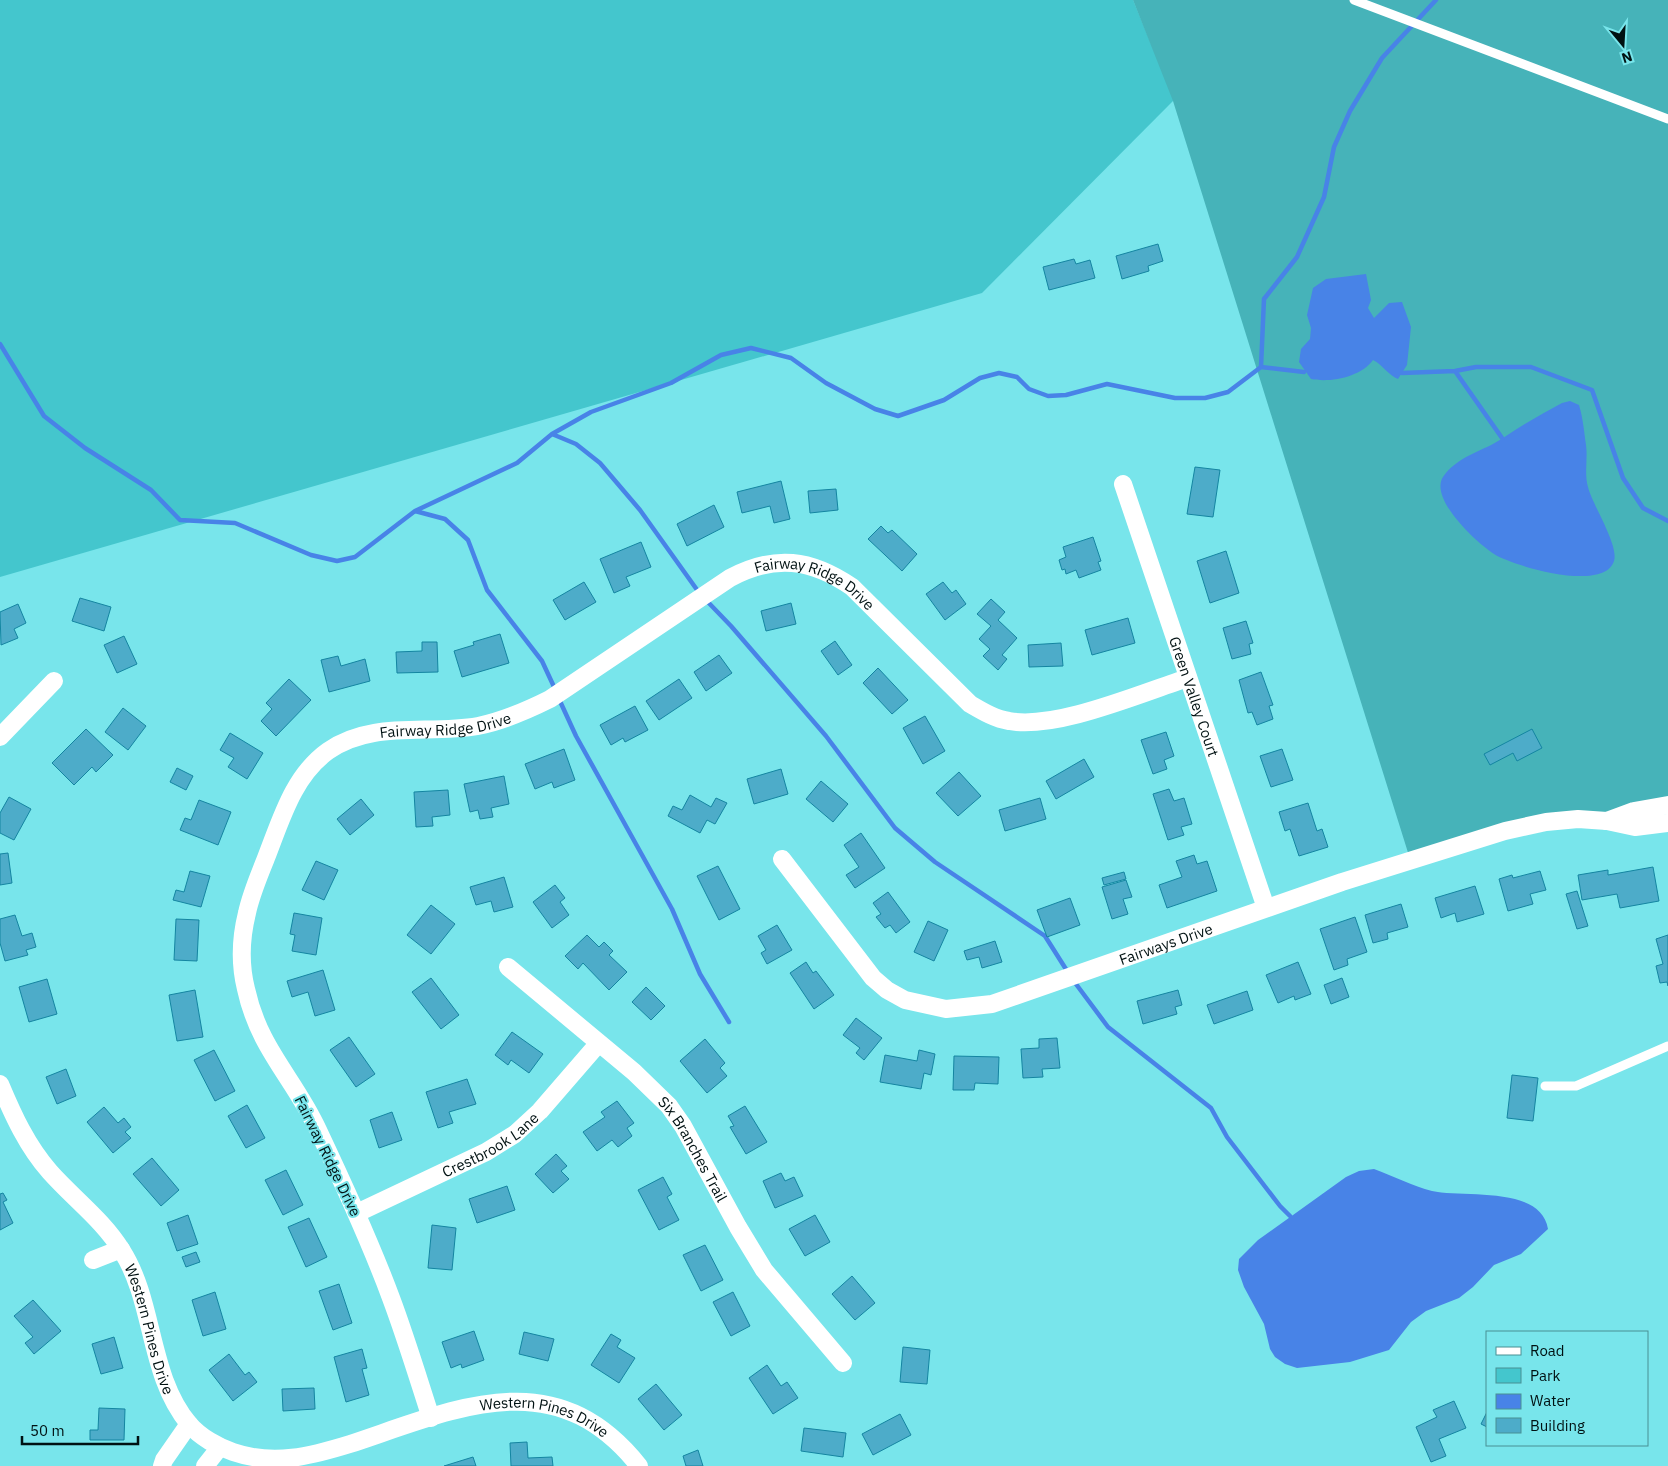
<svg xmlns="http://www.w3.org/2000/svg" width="1668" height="1466" font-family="'IBM Plex Sans',sans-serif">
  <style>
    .green { fill: #44c6cd }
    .forest { fill: #46b3b9 }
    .water { fill: #4883e7 }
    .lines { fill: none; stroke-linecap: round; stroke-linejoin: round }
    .stream { stroke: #4883e7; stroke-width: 4.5 }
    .building { fill: #4dacc9; stroke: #1485a1 }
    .service { stroke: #fff; stroke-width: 9 }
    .minor { stroke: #fff; stroke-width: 18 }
    .labels { text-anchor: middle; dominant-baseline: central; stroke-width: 4; stroke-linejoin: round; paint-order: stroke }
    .street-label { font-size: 15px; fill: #001112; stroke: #78e5eb }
  </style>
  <rect width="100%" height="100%" fill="#78e5eb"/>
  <path class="green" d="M0,0h1133l41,100 -192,193 -982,284z"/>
  <path class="forest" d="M1133,0h535v805l-258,54 -237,-758z"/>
  <path class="water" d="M1366,274l5,26 -3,8 6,10 15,-15 13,-1 9,25 -4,38 -9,14c-10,-4 -15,-14 -25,-19 -12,17 -43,23 -62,19l-12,-17 2,-13 9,-10 1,-11 -4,-13 6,-27 13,-9z
    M1570,401l9,4c4,13 5,26 7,40 2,14 -2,28 2,42 4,17 31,58 26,74 -10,32 -101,5 -120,-7 -17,-11 -65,-55 -51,-77 14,-21 41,-26 60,-39 19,-13 39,-24 59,-35z
    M1374,1169c19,7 39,17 58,22 31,7 109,-6 116,38l-27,25 -27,11 -21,22 -14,11 -33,13 -15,11 -22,28 -39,12 -53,6 -12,-4 -10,-7 -5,-8 -6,-25 -20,-37 -6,-17 1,-11 19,-19 88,-63 13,-6z"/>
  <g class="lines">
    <path class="stream" d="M0,344l44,72 41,32 66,42 29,30 55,3 76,32 26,6 18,-4 60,-46 102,-48 35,-29 39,-22 80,-29 50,-28 30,-7 40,10 35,25 49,26 23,7 46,-16 36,-22 19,-5 18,4 12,12 19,7 18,-1 41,-11 68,14h30l23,-6 33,-25 3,-68 33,-42 27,-60 10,-50 16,-36 32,-53 54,-58
      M1261,367l43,5
      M1455,371l47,67
      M1402,373l53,-2 21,-4h55l61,23 31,88 20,30 25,13
      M552,434l24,10 24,19 40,47 60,84
      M415,511l30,8 23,21 19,50 55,71 13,28
      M705,599l26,27 95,110 69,92 40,34 110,74 24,38
      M559,699l17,37 96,173 28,65 29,48
      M1073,980l35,47 103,81 16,29 53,69 10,10"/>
  </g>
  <path class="building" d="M1158,244l5,17 -15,5 1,5 -27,8 -6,-23z
    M1074,259l2,5 14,-4 5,18 -46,12 -6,-23z
    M1195,467l25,3 -7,47 -26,-3z
    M781,481l9,38 -16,4 -4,-17 -28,7 -5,-21z
    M836,489l2,21 -28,3 -2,-22z
    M714,505l10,22 -37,19 -10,-22z
    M881,526l7,7 4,-3 25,24 -15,17 -34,-32z
    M1093,537l8,24 -3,1 3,8 -22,8 -3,-8 -10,4 -1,-5 -3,1 -3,-10 7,-3 -3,-10z
    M641,542l10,25 -25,10 4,9 -16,7 -14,-34z
    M1226,551l13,42 -29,10 -13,-42z
    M584,582l12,20 -31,18 -12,-20z
    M943,582l9,11 4,-3 10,14 -21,16 -19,-26z
    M80,598l31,9 -7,24 -32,-10z
    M991,599l14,13 -7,8 19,18 -15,17 5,4 -9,11 -15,-14 7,-7 -11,-10 12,-13 -14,-12z
    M791,603l5,21 -30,7 -5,-20z
    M18,604l8,19 -12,6 4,9 -17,7 -1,-33z
    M1128,618l7,25 -43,12 -7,-25z
    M1246,621l7,22 -4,1 2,10 -19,5 -9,-31z
    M500,634l9,29 -47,14 -8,-26 20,-6 -1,-3z
    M124,636l13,28 -20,9 -13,-28z
    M835,641l17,24 -14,10 -17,-24z
    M422,642h15l1,30 -41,1 -1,-21 26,-1z
    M1061,643l2,23 -34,1 -1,-22z
    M719,655l13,18 -26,18 -12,-19z
    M338,656l3,10 24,-7 5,22 -41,11 -8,-32z
    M878,668l30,32 -16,14 -29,-31z
    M1261,672l12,33 -4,1 4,13 -16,6 -5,-13 -4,1 -9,-33z
    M289,679l22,21 -35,36 -15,-15 11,-12 -6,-6z
    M679,679l13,19 -33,22 -13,-19z
    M635,706l13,24 -23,12 -2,-4 -12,7 -11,-20z
    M123,708l23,18 -18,24 -23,-18z
    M925,716l20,35 -22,13 -20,-36z
    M86,729l27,26 -17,17 -4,-5 -18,18 -22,-22z
    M1532,729l10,19 -25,13 -4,-8 -23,12 -6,-11z
    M1166,732l8,24 -10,4 3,9 -14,5 -12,-34z
    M230,733l33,20 -16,26 -19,-12 6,-9 -14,-8z
    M564,749l11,31 -21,8 -2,-6 -17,7 -10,-25z
    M1282,749l11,31 -22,7 -11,-31z
    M1084,759l10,18 -38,22 -10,-18z
    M177,768l16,8 -7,14 -16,-8z
    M781,769l7,25 -34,10 -7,-25z
    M959,772l22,24 -23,20 -22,-23z
    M504,776l5,28 -18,4 2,9 -13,2 -2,-9 -8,2 -6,-28z
    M821,781l27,23 -15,18 -27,-23z
    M1169,789l5,12 10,-3 8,26 -11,3 3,8 -16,5 -15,-46z
    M448,790l2,25 -18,2 1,9 -17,1 -2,-35z
    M690,795l21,12 5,-9 11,5 -12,21 -8,-4 -7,13 -32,-17 5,-10 9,4z
    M9,797l22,12 -17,31 -14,-7v-20z
    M1040,798l6,21 -41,12 -6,-21z
    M361,799l13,16 -24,20 -13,-16z
    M199,800l32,12 -13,33 -38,-15 5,-12 6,2z
    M1308,803l9,28 5,-2 6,18 -29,9 -9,-27 -5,2 -6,-19z
    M861,833l24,35 -30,20 -9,-13 13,-8 -15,-22z
    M8,853l4,30 -12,2v-31z
    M1194,855l3,9 10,-3 10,30 -50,17 -8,-23 23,-8 -6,-16z
    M316,861l22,9 -14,30 -22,-10z
    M718,866l22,43 -21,11 -22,-44z
    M1653,867l6,34 -39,7 -3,-14 -35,6 -4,-25 30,-5v5z
    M190,871l20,5 -9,31 -28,-7 3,-10 8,2z
    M1540,871l6,19 -16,4 3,10 -25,7 -9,-32 13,-4 1,3z
    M1124,872l2,7 -22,6 -2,-7z
    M504,877l9,30 -19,5 -3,-11 -15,4 -6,-18z
    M1126,880l6,17 -9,2 5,15 -16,5 -10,-32z
    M555,885l10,13 -5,4 9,13 -17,13 -19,-26z
    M1475,886l9,28 -27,8 -2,-9 -14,5 -6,-20z
    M1577,891l11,35 -11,3 -11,-35z
    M888,892l22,30 -14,11 -6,-8 -5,3 -9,-11 5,-3 -8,-11z
    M1070,898l10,27 -33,12 -10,-27z
    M1401,904l7,23 -21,6 1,6 -15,4 -8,-28z
    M431,905l24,19 -24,30 -24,-19z
    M294,913l28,5 -6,37 -24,-4 3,-16 -5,-1z
    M15,915l7,21 10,-3 4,14 -10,3 2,5 -23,6 -5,-18v-24z
    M1355,917l12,35 -20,7 1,6 -14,5 -14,-41z
    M176,919l23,1 -2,41 -23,-1z
    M928,921l20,9 -14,31 -20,-9z
    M777,925l15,25 -25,14 -6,-11 5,-3 -8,-14z
    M587,935l12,12 5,-5 9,9 -4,4 18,17 -18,18 -26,-27 -5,6 -13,-13z
    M1668,935v51l-1,-4 -7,1 -4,-17 7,-2 -7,-25z
    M995,941l7,21 -20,6 -3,-11 -12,3 -3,-9z
    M806,962l7,11 3,-2 18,24 -20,14 -24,-36z
    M1298,962l13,32 -16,6 -1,-4 -16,7 -12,-28z
    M323,970l12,40 -20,6 -7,-24 -16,5 -5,-16z
    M431,978l28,37 -18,14 -29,-37z
    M1342,978l7,19 -18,7 -7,-19z
    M47,979l10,35 -28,8 -10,-35z
    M646,987l19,19 -14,14 -19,-18z
    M195,990l8,47 -26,4 -8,-46z
    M1178,990l4,15 -7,2 2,7 -34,10 -6,-23z
    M1247,991l6,19 -39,14 -7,-19z
    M856,1018l26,20 -18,22 -8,-7 4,-5 -17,-13z
    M512,1032l31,22 -14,19 -18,-13 -3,5 -13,-10z
    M349,1037l26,37 -19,13 -26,-37z
    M1057,1038l3,30 -18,1 1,8 -20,1 -2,-29 18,-1v-9z
    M705,1039l20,24 -5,5 7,8 -20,17 -27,-32z
    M214,1050l21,41 -20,10 -21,-41z
    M919,1050l16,4 -4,21 -7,-2 -3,16 -41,-7 5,-27 32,6z
    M954,1056l45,1 -1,27 -23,-1 -1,7h-21z
    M66,1069l10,27 -19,8 -11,-27z
    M1512,1075l26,3 -5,43 -26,-3z
    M467,1079l9,25 -27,8 4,11 -15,5 -12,-36z
    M617,1101l17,22 -7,5 5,8 -14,11 -6,-7 -15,11 -14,-19 22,-15 -4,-5z
    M247,1105l18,33 -19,10 -18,-32z
    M745,1106l22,36 -21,12 -16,-27 4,-1 -6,-10z
    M104,1107l14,16 6,-5 7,9 -6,5 6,6 -18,15 -26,-31z
    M392,1112l10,28 -23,8 -9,-28z
    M556,1154l11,12 -6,5 8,8 -16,14 -18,-19z
    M152,1158l27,32 -18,16 -28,-32z
    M286,1170l17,35 -20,10 -18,-35z
    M781,1173l4,8 9,-4 9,19 -28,12 -12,-27z
    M663,1177l9,17 -5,3 12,23 -20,10 -21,-40z
    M507,1186l8,24 -38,13 -8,-24z
    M3,1193l4,7 -4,2 10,21 -13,7v-36z
    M188,1215l10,29 -21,7 -10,-28z
    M815,1215l15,27 -25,14 -16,-27z
    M309,1218l18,39 -21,10 -18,-40z
    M432,1225l24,3 -4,42 -24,-2z
    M705,1245l18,35 -22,11 -18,-36z
    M196,1252l4,10 -14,5 -4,-10z
    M852,1276l23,27 -20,17 -23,-26z
    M339,1284l13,39 -19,7 -14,-39z
    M215,1292l11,37 -23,7 -11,-36z
    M733,1292l17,34 -19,10 -18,-34z
    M33,1300l28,31 -27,23 -9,-11 8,-6 -19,-21z
    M474,1331l10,29 -22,8 -1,-4 -10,4 -9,-26z
    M524,1332l30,7 -6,22 -29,-7z
    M611,1334l10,6 -4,7 18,11 -16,25 -28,-18z
    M114,1337l9,31 -22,6 -9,-30z
    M903,1347l27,3 -3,34 -27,-2z
    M362,1349l5,19 -5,1 7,26 -23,7 -12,-45z
    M229,1354l16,21 4,-3 8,10 -24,19 -24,-31z
    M767,1365l14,21 6,-4 11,16 -25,16 -24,-36z
    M656,1384l26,31 -18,15 -26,-31z
    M314,1388l1,21 -32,2 -1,-22z
    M1454,1401l12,27 -27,11 7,17 -15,6 -15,-35 21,-10 -4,-7z
    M99,1408l26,1 -1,31h-34v-10h8z
    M1487,1412v15l-6,-3z
    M900,1414l11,21 -38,20 -11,-21z
    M804,1428l42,5 -3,24 -42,-6z
    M527,1442l1,16 24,-1 1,9h-42l-1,-23z
    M698,1450l5,16h-17l-3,-10z
    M473,1457l3,9h-32z"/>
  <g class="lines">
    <path class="service" d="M1354,0l314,119
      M1545,1086h31l92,-40"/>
    <g class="minor">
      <path id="s1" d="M1123,484l143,424"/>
      <path d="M0,737l54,-56"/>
      <path d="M1607,821l27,-10 34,-6"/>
      <path id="s2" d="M782,859l91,119 14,12 18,10 41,9 46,-5 350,-122 163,-51 41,-9 32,-3 29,2 28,6 33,-4"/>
      <path id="s3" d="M508,967l126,105 35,34 14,20 55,101 26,43 79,93"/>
      <path id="s4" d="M0,1084c13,31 27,62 50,88 24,27 53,48 72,79 33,52 26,124 67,173 11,13 29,23 44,28 41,14 78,4 117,-8 106,-35 205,-84 289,22"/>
      <path id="s5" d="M357,1213l129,-61 29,-18 25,-23 58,-67"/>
      <path d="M93,1260l28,-11"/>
      <path id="s6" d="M431,1418c-13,-40 -25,-80 -40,-120 -21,-57 -47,-113 -73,-168 -24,-52 -59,-81 -72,-141 -6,-24 -5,-52 1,-76 4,-19 12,-37 19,-55 15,-38 27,-82 62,-107 44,-31 100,-16 150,-25 25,-5 50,-16 72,-27l180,-121c45,-24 81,-19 122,9l118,117c12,7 25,15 39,17 47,9 132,-28 179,-43"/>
      <path d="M162,1466l2,-6 25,-36"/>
      <path d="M205,1466l15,-19"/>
    </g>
  </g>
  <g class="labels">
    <g class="street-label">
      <text stroke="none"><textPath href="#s6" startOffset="1270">Fairway Ridge Drive</textPath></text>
      <text stroke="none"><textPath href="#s1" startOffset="224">Green Valley Court</textPath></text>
      <text stroke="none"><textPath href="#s6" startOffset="851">Fairway Ridge Drive</textPath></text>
      <text stroke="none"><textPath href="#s2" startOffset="461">Fairways Drive</textPath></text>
      <text stroke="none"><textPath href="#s5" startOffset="150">Crestbrook Lane</textPath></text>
      <text stroke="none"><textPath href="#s3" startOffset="262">Six Branches Trail</textPath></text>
      <text transform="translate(328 1156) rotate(64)">Fairway Ridge Drive</text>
      <text stroke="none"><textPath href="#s4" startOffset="292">Western Pines Drive</textPath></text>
      <text stroke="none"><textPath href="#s4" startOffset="771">Western Pines Drive</textPath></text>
    </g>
  </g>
  <rect x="1486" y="1331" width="162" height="115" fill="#78e5eb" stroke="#489094"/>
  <rect x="1496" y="1347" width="25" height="8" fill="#ffffff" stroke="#489094"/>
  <text x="1530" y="1356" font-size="15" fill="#001112">Road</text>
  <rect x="1496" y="1368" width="25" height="15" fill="#44c6cd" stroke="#489094"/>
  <text x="1530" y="1381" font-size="15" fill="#001112">Park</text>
  <rect x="1496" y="1394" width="25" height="15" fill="#4883e7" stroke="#489094"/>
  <text x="1530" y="1406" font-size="15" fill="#001112">Water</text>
  <rect x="1496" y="1418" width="25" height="15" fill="#4dacc9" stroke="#489094"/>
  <text x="1530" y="1431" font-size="15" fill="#001112">Building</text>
  <g transform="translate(1623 45) rotate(162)" stroke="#78e5eb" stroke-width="4" paint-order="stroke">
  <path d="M0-4L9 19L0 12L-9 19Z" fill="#001112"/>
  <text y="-8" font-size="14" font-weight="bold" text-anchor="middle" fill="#001112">N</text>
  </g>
  <path d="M22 1436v8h116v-8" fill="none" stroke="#001112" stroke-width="2.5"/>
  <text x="30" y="1436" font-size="15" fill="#001112" stroke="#78e5eb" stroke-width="4" paint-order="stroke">50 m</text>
</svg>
